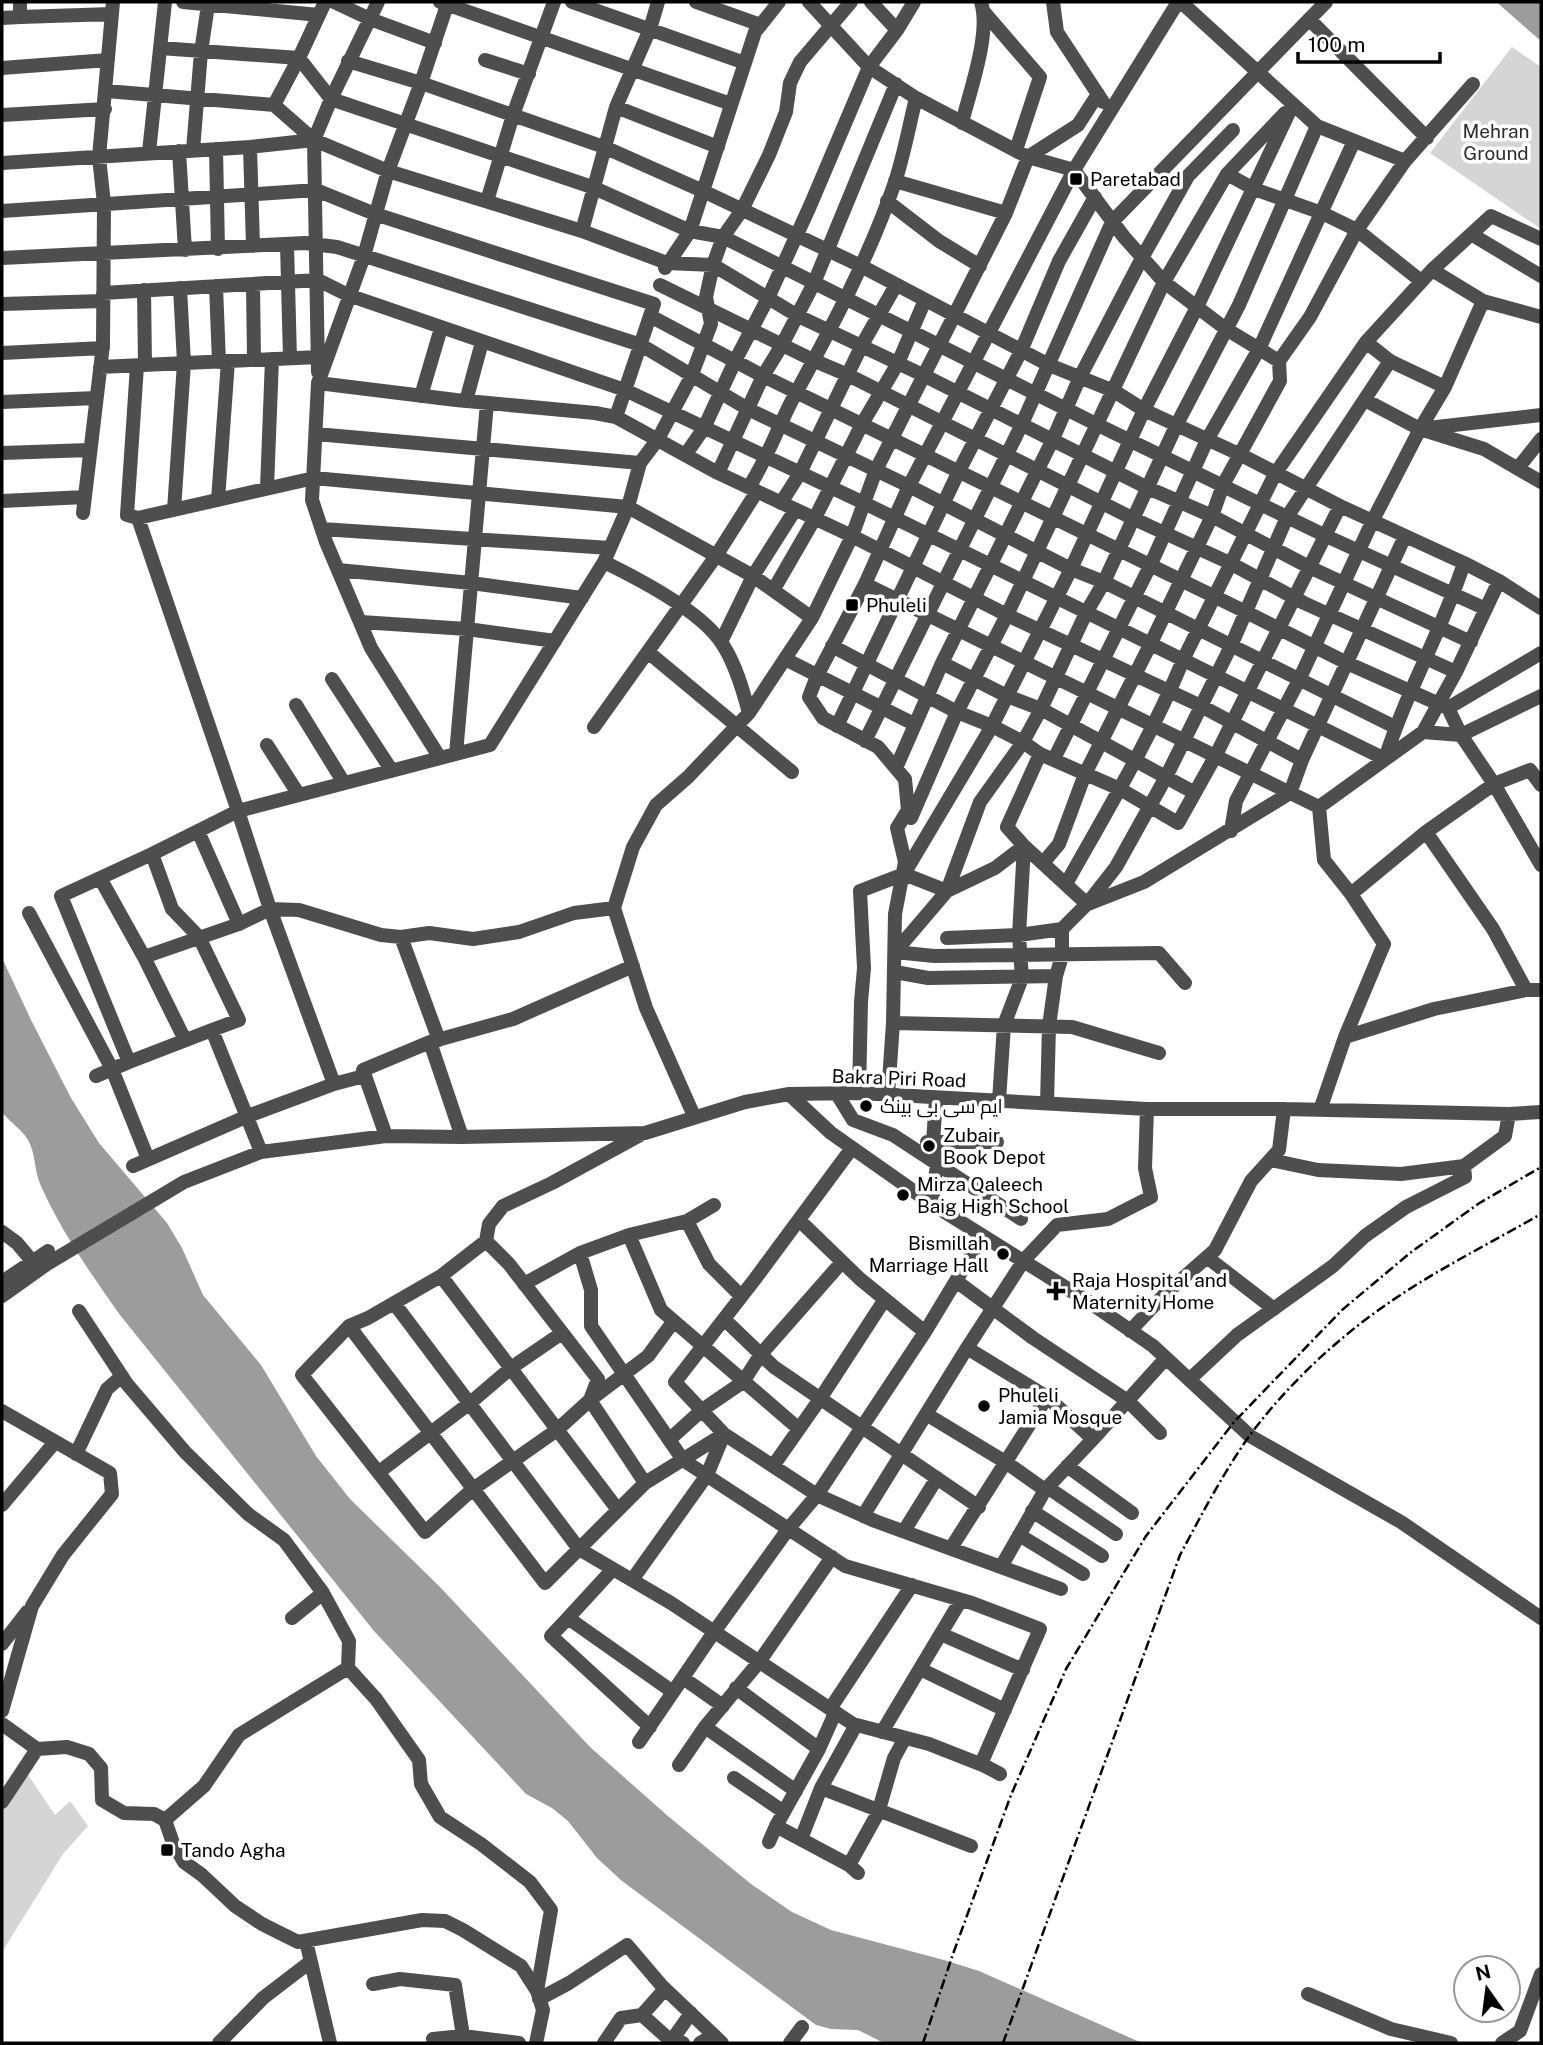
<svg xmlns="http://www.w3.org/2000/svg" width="1543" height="2045" font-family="'Public Sans',Cairo,sans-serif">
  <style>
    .green { fill: #d5d5d5 }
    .water { fill: #9c9c9c }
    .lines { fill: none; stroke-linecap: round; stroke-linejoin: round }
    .minor { stroke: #4e4e4e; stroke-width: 14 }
    .rail { stroke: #000; stroke-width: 2.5; stroke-dasharray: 10 3.5 2 3.5; stroke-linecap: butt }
    .poi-dot { fill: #000; stroke: #fff; stroke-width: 2.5 }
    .labels { text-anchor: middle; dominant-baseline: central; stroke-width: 7; stroke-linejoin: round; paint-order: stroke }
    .park-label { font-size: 19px; fill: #2c2c2c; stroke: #fff }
    .poi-label { font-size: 19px; fill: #000; stroke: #fff; text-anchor: start }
    .street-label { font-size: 19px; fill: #000; stroke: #fff }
  </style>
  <rect width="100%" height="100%" fill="#fff"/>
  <path class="green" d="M1512,47l29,20v162l-111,-76z
    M24,1769l31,46 15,-14 18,25 -25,28 -61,98v-150z"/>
  <path class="water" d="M1497,2h44v39l-40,-35z
    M2,958l30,64 39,76 28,45 68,80 15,25 21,47 58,70 55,91 34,43 90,88 150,160 79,70 82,67 41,28 39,18 113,30 35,11 163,72h-258l-26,-13 -27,-1 -15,-4 -194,-144 -25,-23 -29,-37 -16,-13 -26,-14 -152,-163 -254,-316c-29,-41 -59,-84 -79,-129 -7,-15 -5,-32 -13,-46 -6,-11 -19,-18 -26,-28z"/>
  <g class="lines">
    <path class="minor" d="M20,2v15l92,-3
      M183,2l136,13
      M334,2l36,17 65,24
      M440,2l291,102
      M572,2l173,61
      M696,2l65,23
      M809,2l60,65 47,31 112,59 46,13 50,67 40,45 62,47 53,32
      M871,2l26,28
      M1053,2l4,30 46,70
      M1181,2l136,124 88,35
      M984,12l56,65 -24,73
      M2,18l18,-1
      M1309,19l118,119
      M160,48l139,10 32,41 261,88 98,44 33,6 375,188 228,111 160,73
      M485,60l44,14
      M348,61l73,22 183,64 99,44 158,75 188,99 65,26 30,19 97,45 99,51 124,57 35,18 42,27
      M2,68l106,-8
      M106,91l168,14 40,35 74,31 194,60 85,32 46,2 85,51 127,60 223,112 64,28 97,51 162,75
      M274,105l25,-47 26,-56
      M616,107l102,40
      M2,115l103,-6
      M962,123c8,-33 29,-90 19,-121
      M250,147l3,99
      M216,149l2,100
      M193,150l8,-98 7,-47
      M179,151l6,99
      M149,152l16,-150
      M2,163l248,-16 64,-7
      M1227,174l27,15 68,24 35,17 64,51
      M895,181l111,32
      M487,201l26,-86 41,-113
      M887,201l52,40 41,25
      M2,211l314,-21 59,24 279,90
      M582,231l34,-124 34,-78 8,-27
      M1471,234l70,42
      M287,245l3,113
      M2,258l303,-15 32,4 304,98 107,64 161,77 162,83 33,13 291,145
      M665,268l25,-37 65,-199 24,-30
      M1432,270l51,31 58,16
      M253,284l1,76
      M660,285l155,76 33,14 286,144 96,44 74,40 152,69 -33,60 -104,75 5,53 27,34 33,50 -39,93
      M216,286l3,76
      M144,290l1,75
      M103,293l215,-13 30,15 277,95 239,113 521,256c21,-67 57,-128 79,-196
      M2,304l101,-3
      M650,316l113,60 481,235 103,52 101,45 13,27 33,49 47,81
      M2,353l101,-5
      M1390,361l55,26
      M137,366l-10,149 11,3
      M100,367l218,-10
      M318,372l-4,-232 17,-41 47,-97
      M318,383l46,-127 24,-85 33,-88 27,-81
      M421,396l20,-68
      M1365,400l55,29 64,20 57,33
      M466,401l16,-59
      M2,402l94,-4
      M616,417l37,-110
      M1428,428l113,-13
      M316,434l324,29
      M2,453l88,-3
      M686,454l18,-26 31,-67 33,-63 42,-92 59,-139 28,-37 17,-28
      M1518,468l23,-29
      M718,473l45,-97 19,-31 32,-62 82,-199
      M267,488l5,-129
      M218,500l10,-139
      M2,501l83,-4
      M781,503l19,-30 62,-128 34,-60
      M174,510l10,-147 -4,-75
      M83,513l20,-168 1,-141 -5,-47 14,-155
      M322,529l288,19
      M604,562l24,-55 12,-44 18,-24 33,-62 20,-53 -5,-27 7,-32 10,-28 19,-27 27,-55 17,-43 4,-29 10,-21 51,-60
      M338,570l133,13 111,15
      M865,584l454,223
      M774,589l41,-71 47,-94 36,-61 27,-63
      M361,622l106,7 88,12
      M721,642l32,-66 42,-66
      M832,646l125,66 35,14 31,16 17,12 80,35 58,34 38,-68 124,-249
      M648,652l144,120
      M785,659l129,65
      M942,663l65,33 34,13 154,84
      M1456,672l43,-91
      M332,679l60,92
      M296,705l48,78
      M1448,708l93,-55
      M837,726l122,-255 62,-120 38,-90 36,-64
      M594,727l122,-171 38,-60 -2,-14c18,-29 28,-61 45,-91 37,-68 73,-136 98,-209 9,-27 14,-56 21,-84
      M1423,732l38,3 80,-39
      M865,741l157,-317 90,-202 214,-220
      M267,745l32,50
      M456,754l31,-351
      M1040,754l-33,73 17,19 63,58 -25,25v27l-6,20 -7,50 -2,77
      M440,758l-69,-110 -45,-106 -14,-42 6,-117 138,17 139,13 21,4 102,56 134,63 155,79 194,91 101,54
      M1054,759l96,-193 57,-126 52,-91 95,-208
      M896,768l46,-105 111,-224 27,-62 62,-119 46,-82 45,-46
      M911,818l46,-106 50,-97 157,-333 63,-108 58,-61
      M198,831l41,93
      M1231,831l5,-30 63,-121 74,-160 47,-91 25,-42 38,-86
      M152,854l86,-43 -100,-293 176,-40 314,29 125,69 59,42
      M1043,863l16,-19 26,-70 65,-129 62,-129 11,-31 57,-104 -1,-20 31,-44 47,-87 48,-69 68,-77
      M904,874l43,17 48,-23 29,-22
      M100,878l44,79 41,83
      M1066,884c41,-73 85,-146 117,-224l92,-186 91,-132 66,-72 59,-54 50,23
      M1351,894l75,-62
      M1087,904l29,-37 50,-90 65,-131 56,-129 103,-156 -24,-19
      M1088,904l56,-22 146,-89 12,-33 103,-224
      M614,908l19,-61 23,-42 32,-28 61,-64 63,-95 40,-82 24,-66 130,-257 22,-56 50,-32 20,-31
      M29,913l83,156 36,90
      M401,937l38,103
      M947,938l72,-3 43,-6
      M895,952l52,-61 33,-89 43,-60 18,-33 45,-96 18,-31 72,-156 63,-121 78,-179
      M895,952l39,4 225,-3 26,30
      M144,957l95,-33 31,-15 -32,-98 252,-66 114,-183c35,17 95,48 117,80 14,20 22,48 28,71
      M895,972l33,6 128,-2
      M1526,990l-33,-61 -67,-97 68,-48 36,-14 11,15
      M893,1023l179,4 87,26
      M430,1042l32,95
      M129,1062l83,-32
      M96,1076l33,-14 -68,-166 91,-42 20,55 27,28 40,83 -27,10 49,122
      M334,1084l30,-8
      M859,1093l2,-91 3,-34 -4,-77 44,-17 88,-148 79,-157 73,-159 53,-103 96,-203
      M789,1094l42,39 101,71 157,98 64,44 97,90 151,86 140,96
      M837,1094l16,26 40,15 128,84
      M888,1095l5,-72 2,-109 10,-52 -8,-34 11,-18 -3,-31 -27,-32 -55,-29 -14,-21 8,-21 48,-92 44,-98 165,-316 104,-168
      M999,1101l5,-76 18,-47 -3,-43 5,-89
      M1320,1110l25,-73 89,-28 92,-19h15
      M640,1135l-88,48 -49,23 -14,18 -3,17 -45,35 -73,42 -19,8 -47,49 123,157 48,-43 84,-59 33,-30 58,-44 25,-34
      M386,1136l-23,-66 67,-28 83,-23 120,-53
      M927,1142h70
      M852,1148l-97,131 -80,103 49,52 93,61 58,26 186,68
      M1271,1160l47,10 83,4 63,-8
      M133,1166l115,-50 86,-32 -64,-175 29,1 82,25 20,2 28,-4 44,6 46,-7 55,-19 40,-5 32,100 48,108
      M932,1204l5,-40 -4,-22 3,-43
      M799,1220l61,59 65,53 58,-96
      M687,1221l22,43 32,32
      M2,1232l15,11 15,18
      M629,1235l32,75 138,119
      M580,1253l11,37v36l92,134 162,106 127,37 68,26 -59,135
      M1208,1258l66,51
      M441,1276l177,234
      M956,1281l77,57 95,63 32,32
      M2,1282l46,-31
      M524,1284l56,-31 49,-18 58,-14 27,-16
      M2,1296l45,-32 137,-82 77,-30 125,-16 76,1 183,-4 100,-31 44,-8 70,-1 288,16h137l225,5 32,-2
      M394,1303l185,246 92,54 182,121 76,20 56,22 15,8
      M79,1311l48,73 58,68 63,62 36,26 39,53 26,48 -1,27 -109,67 -35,51 -39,34
      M724,1319l50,48 205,140
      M349,1326l196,257 100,-100 -55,-83 8,-21 -89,-115 -23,-23
      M1130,1331l35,-37 50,-44 36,-69 28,-31 5,-41
      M967,1348l57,-88 33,-35 51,-6 43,-22 -6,-29 2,-59
      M1190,1379l47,-44 96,-69 32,-30 41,-29 59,-30 -1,-11 41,-30 4,-22
      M2,1411l108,62 2,21 -49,61 -31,51 -30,105
      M926,1414l81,49 38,27 48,-51
      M669,1440l33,-30 41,-28 18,-28 81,-92
      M76,1454l31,-65 15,-13
      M773,1466l47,-67 65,-100
      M1067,1466l65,47
      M379,1472l91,-69 41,-35 51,-35
      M645,1483l79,-49
      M1047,1487l69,47
      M2,1505l53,-63
      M1032,1511l70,45
      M863,1516l104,-168 80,49
      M904,1531l33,-53
      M1019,1535l64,39
      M951,1548l96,-151 46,42 73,-81
      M1001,1567l44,-77
      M613,1569l-45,49 105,74
      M632,1580l75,-105 17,-41
      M292,1618l31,-25
      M568,1618l-17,18 99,91
      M941,1634l82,36
      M2,1644l25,-32
      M348,1668l28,31 43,61 2,24 19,33 41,27 49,38 21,28 -14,81
      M920,1669l85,41
      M683,1678l40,28
      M736,1688l83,61 16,-36
      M830,1709l82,-124
      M2,1724l35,25 30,-2 22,7 12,14 1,32 22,13 30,1 11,6 8,23 11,19 18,13 33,31 27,18 36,18 124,-22 23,1 18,9 58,36 16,25 6,19 -7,33
      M705,1727l91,64
      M882,1732l79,-132
      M639,1742l75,-110 75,-104 28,-33 108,-163
      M679,1765l26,-38 54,-65 73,-105
      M734,1778l50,34
      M821,1788l150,58
      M2,1802l35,-53
      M776,1826l73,39 9,8
      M801,1839l20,-51 35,-63
      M769,1842l7,-16 43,-77
      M849,1865l29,-52 16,-55 11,-20
      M306,1941l24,102
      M373,1984l27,-5 55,6 8,51
      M1308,1994l83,35 60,14
      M539,1999l30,-16 58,-38 35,41 60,57
      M642,2015l29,26 12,2
      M433,2039l30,-3 56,7
      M219,2043l44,-45 47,-36
      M604,2043l17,-25 21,-3 23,-26
      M670,2043l21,-30
      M700,2043l14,-8
      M790,2043l12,-16
      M1502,2043l18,-12 21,-57"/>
    <path class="rail" d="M923,2043l30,-89 58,-159 55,-126 80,-133 88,-114 108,-112 68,-57 68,-49 63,-37
      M1003,2043l177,-488c22,-41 43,-82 70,-120 35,-47 82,-92 130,-126 50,-36 107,-64 161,-95"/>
  </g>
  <g class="poi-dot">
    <rect x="1069" y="172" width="14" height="14" rx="3.5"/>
    <rect x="845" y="598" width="14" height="14" rx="3.5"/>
    <circle cx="866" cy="1106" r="7"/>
    <circle cx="929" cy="1146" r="7"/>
    <circle cx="903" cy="1195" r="7"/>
    <circle cx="1003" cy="1254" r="7"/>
    <path d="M1052.5 1280.5h7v7h7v7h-7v7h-7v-7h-7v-7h7z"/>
    <circle cx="984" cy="1406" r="7"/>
    <rect x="160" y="1843" width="14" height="14" rx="3.5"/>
  </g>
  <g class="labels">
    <g class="park-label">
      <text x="1496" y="131">Mehran<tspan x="1496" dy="22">Ground</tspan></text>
    </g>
    <g class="poi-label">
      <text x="1090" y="179">Paretabad</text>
      <text x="866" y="605">Phuleli</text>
      <text x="880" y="1106">ایم سی بی بینک</text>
      <text x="943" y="1135">Zubair<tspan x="943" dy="22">Book Depot</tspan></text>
      <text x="917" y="1184">Mirza Qaleech<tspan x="917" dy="22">Baig High School</tspan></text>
      <text x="989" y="1243" text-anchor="end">Bismillah<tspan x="989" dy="22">Marriage Hall</tspan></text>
      <text x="1072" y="1280">Raja Hospital and<tspan x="1072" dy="22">Maternity Home</tspan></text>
      <text x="998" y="1395">Phuleli<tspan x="998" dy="22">Jamia Mosque</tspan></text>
      <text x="181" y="1850">Tando Agha</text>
    </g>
    <g class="street-label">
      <text transform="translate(899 1078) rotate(2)">Bakra Piri Road</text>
    </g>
  </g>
  <rect width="1543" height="2045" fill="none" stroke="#000000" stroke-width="7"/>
  <g transform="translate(1487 1989) rotate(346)"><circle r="33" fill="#ffffff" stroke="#999999" stroke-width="2"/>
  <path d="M0-5L12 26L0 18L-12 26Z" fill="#000000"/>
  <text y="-10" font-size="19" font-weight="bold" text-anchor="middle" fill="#000000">N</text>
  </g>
  <path d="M1298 52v10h142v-10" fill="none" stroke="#000000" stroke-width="3.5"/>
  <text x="1308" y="52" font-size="21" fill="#000000" stroke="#ffffff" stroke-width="5" paint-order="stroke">100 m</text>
</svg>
